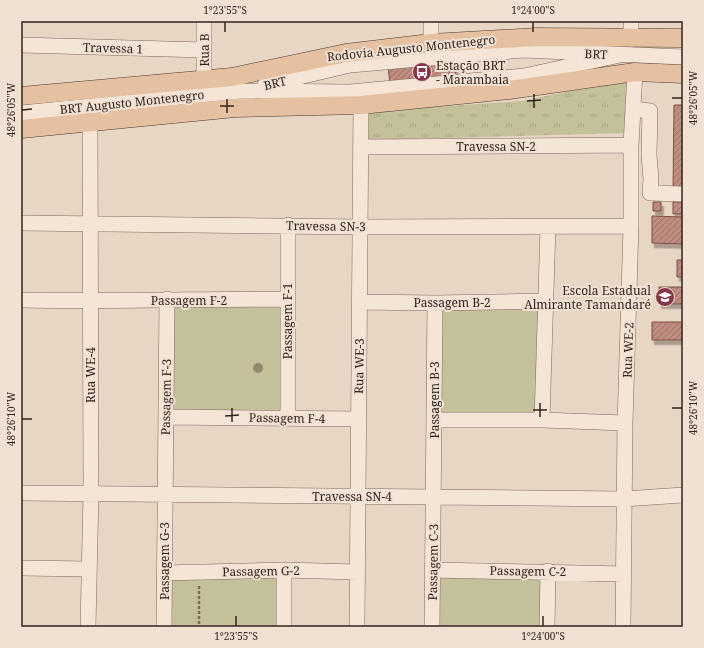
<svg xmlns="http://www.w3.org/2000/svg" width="704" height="648" font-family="'Noto Serif',serif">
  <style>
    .grass { fill: url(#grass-tufts) }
    .park { fill: #c4c09a }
    .building { fill: url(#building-hatch); stroke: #7c5046; filter: url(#shadow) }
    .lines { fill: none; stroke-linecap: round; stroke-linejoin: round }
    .minor-casing { stroke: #80685d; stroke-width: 16 }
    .major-casing { stroke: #4f3831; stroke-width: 19 }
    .path { stroke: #80685d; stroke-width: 2.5; stroke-dasharray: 3 2; stroke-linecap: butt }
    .minor { stroke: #f4e5d7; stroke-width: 15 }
    .major { stroke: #e6c1a1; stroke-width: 18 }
    .tree { fill: #928a6f }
    .ticks { fill: none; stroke: #32241f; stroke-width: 1.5 }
    .labels { text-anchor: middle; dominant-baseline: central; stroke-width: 4; stroke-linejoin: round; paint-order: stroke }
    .street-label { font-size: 12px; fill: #32241f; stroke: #f0e1d3 }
    .poi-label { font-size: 12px; fill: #32241f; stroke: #f0e1d3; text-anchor: start }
    .neatline { fill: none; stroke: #32241f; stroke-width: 1.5 }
    .ticks-label { font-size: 10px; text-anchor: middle; fill: #32241f }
  </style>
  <defs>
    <pattern id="grass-tufts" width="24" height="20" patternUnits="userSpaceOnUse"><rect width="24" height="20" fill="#c4c09a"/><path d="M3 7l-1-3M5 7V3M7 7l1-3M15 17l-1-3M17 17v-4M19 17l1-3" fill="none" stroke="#a9a584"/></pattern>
    <pattern id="building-hatch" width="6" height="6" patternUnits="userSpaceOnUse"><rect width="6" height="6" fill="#c18c80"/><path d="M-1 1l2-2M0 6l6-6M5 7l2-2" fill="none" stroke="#9d7268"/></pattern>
    <filter id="shadow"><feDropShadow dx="2.5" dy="4.5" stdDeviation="0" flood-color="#0004"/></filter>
  </defs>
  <rect width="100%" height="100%" fill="#e8d6c5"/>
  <path class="grass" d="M629,81l-2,52 -259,7 -1,-28 155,-11 91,-19z"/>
  <path class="park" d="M167,299h120l1,118h-121z
    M545,301l-3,119h-108l1,-117z
    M284,570v57h-120v-54z
    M432,570l116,1 -1,56h-115z"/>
  <path class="building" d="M455,58l1,21 -66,6 -2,-20z
    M674,105h9v86h-10z
    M653,202h8v9h-8z
    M673,202h9v12h-9z
    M652,216l31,1v27l-31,-1z
    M677,260h6v17h-6z
    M659,287h24v17h-24z
    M652,322h31v18h-31z"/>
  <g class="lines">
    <defs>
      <path id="minor" d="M631,21v18
        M431,43v-22
        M21,45l183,5
        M204,79v-58
        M265,85l85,-20 173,-15 160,7
        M633,109l17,2 -1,44 2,24 -1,14 33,1
        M21,113l221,-22 108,1 174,-16 96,-21
        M361,147l270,-2
        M21,223l340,4 270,-1
        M288,225v192
        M21,300c89,2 177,-1 266,-1
        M360,302l75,1 110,-2
        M167,417l192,2
        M434,420h108l83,3
        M542,420l6,-193
        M21,493l603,6 59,-4
        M21,568l67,1
        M432,570l192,4
        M164,573l120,-3 73,2
        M88,627l3,-134 -1,-370
        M164,627l3,-328
        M284,627v-57
        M357,627l4,-522
        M432,627l3,-324
        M547,627l1,-56
        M623,627l2,-204 6,-197v-81l4,-73"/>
      <path id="major" d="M21,96l211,-19 114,-24 85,-10 106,-6 146,1
        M21,129l214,-21 126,-3 148,-15 126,-18 48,2"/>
    </defs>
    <use href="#minor" class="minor-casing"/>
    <use href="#major" class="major-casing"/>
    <path class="path" d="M199,586v41"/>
    <use href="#minor" class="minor"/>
    <use href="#major" class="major"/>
  </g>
  <circle class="tree" cx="258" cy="368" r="5"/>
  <path class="ticks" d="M225,22v10M533,22v10M534,94v14M672,98h10M227,99v14M527,101l14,-1M220,106h14M22,110l10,-1M540,403v14M232,408v14M672,408h10M533,410h14M225,416l14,-1M22,419h10M236,616v10M543,616v10"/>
  <defs>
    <symbol id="bus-disc" viewBox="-11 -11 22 22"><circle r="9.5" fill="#873548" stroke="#f0e1d3"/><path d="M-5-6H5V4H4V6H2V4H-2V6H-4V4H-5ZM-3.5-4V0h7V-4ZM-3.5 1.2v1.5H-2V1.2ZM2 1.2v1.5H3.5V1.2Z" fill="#fff"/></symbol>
    <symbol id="school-disc" viewBox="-11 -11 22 22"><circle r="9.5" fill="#873548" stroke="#f0e1d3"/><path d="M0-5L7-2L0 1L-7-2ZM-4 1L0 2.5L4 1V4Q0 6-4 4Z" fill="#fff"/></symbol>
  </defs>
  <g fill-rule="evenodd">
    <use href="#bus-disc" x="411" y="61" width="22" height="22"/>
    <use href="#school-disc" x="654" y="286" width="22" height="22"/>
  </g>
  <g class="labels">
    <g class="street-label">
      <text transform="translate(113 48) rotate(2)">Travessa 1</text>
      <text transform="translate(411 48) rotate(-6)">Rodovia Augusto Montenegro</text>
      <text transform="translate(204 50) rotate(-90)">Rua B</text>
      <text transform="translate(596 54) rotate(3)">BRT</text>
      <text transform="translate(275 83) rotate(-14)">BRT</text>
      <text transform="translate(132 102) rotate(-6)">BRT Augusto Montenegro</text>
      <text x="496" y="146">Travessa SN-2</text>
      <text transform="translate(326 226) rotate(1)">Travessa SN-3</text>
      <text x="189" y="300">Passagem F-2</text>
      <text x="452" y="302">Passagem B-2</text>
      <text transform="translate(287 321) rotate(-90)">Passagem F-1</text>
      <text transform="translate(628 350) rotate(-88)">Rua WE-2</text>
      <text transform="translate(359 366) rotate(-89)">Rua WE-3</text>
      <text transform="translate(90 375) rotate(-90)">Rua WE-4</text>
      <text transform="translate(166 397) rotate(-89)">Passagem F-3</text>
      <text transform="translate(434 400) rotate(-90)">Passagem B-3</text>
      <text transform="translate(287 418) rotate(1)">Passagem F-4</text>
      <text x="352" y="496">Travessa SN-4</text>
      <text transform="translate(164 561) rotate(-90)">Passagem G-3</text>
      <text transform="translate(433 562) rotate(-89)">Passagem C-3</text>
      <text transform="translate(261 571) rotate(-1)">Passagem G-2</text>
      <text transform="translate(528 571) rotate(1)">Passagem C-2</text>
    </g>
    <g class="poi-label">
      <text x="436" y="65">Estação BRT<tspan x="436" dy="14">- Marambaia</tspan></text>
      <text x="651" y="290" text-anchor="end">Escola Estadual<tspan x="651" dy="14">Almirante Tamandaré</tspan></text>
    </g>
  </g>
  <rect width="704" height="648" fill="none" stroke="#f0e1d3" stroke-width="44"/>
  <rect x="22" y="22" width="660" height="604" class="neatline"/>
  <g class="ticks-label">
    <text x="225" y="14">1°23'55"S</text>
    <text x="533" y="14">1°24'00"S</text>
    <text transform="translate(693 98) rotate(-90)" y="4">48°26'05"W</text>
    <text transform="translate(11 110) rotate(-90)" y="4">48°26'05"W</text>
    <text transform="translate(693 408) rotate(-90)" y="4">48°26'10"W</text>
    <text transform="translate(11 419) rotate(-90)" y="4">48°26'10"W</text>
    <text x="236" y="640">1°23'55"S</text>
    <text x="543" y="640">1°24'00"S</text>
  </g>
</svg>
